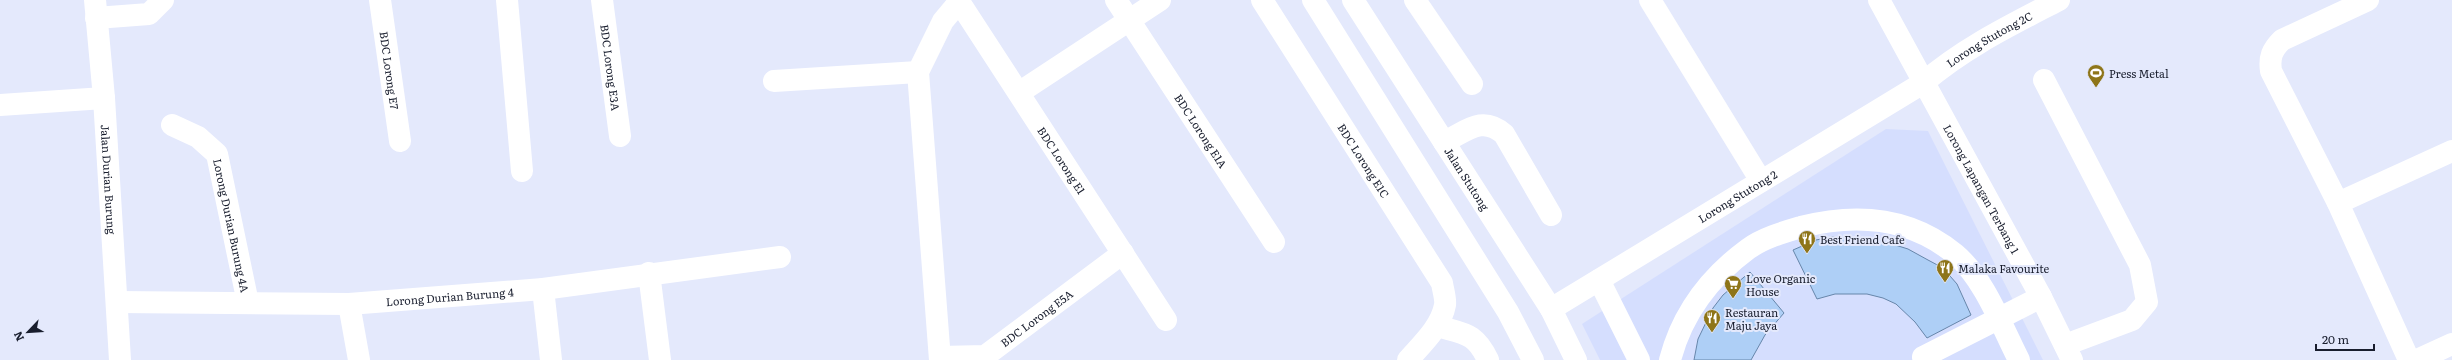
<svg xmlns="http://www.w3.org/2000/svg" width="2452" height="360" font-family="Literata,serif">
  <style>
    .built { fill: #d5defe }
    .building { fill: #aecff6; stroke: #6786aa }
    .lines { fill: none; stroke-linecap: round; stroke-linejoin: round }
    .minor { stroke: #fff; stroke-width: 22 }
    .major { stroke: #fff; stroke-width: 22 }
    .labels { text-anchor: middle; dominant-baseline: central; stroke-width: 4; stroke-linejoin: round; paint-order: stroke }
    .street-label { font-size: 11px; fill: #191e2e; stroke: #e4e9fc }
    .poi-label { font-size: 11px; fill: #191e2e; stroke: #e4e9fc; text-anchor: start }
  </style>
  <rect width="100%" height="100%" fill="#e4e9fc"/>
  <path class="built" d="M1886,129l42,2 115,229h-443l-18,-36z"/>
  <path class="building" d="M1831,237l45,2 32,10 20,11 15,8 14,16 14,31 -44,23 -12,-16 -19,-18 -13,-6 -16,-4h-32l-18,5 -24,-49 23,-10z
    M1750,272l34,41 -19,22 -14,25h-57l4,-21 15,-31 10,-13z"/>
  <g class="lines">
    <g class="minor">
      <path id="s1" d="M95,0l9,98 16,262"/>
      <path id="s2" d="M380,0l20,141"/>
      <path d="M507,0l15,171"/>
      <path id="s3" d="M602,0l18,136"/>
      <path id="s4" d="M958,0l208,320"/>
      <path id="s5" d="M1116,0l158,242"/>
      <path id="s6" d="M1262,0l180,283c1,7 4,16 3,22 -4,22 -23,39 -37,55"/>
      <path d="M1415,0l57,84"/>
      <path d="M1650,0l111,181"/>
      <path id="s7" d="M1879,0l162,297 31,63"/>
      <path d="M2368,0l-86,40c-10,10 -13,17 -11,31l67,132 71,157"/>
      <path d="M96,18l53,-4 14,-14"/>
      <path d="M2044,80l96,185 7,37 -15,18 -67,25"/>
      <path d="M774,81l144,-9"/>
      <path d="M1020,92l140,-92"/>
      <path d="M0,105l104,-7"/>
      <path id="s8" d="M172,125l26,12 19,17 31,149"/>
      <path d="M1444,142c23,-11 38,-27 60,-8l47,81"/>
      <path d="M2338,203l114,-52"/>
      <path d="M649,273l11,87"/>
      <path d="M1599,280l40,80"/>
      <path d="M543,289l8,71"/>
      <path id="s9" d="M117,302l232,2 194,-15 237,-32"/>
      <path d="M349,304l10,56"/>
      <path id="s10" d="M1551,309l372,-226c42,-36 88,-58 136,-83"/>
      <path d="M1437,326c27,8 38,6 51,34"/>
      <path id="s11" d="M940,357l45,-1 138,-103"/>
      <path d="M940,360l-22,-288 25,-51 16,-19"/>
      <path d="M1670,360c12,-46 40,-83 78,-111 15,-11 36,-17 53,-22 55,-14 109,-10 154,27 29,24 47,73 64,106"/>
      <path d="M1925,360l-2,-3 118,-60"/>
      <path d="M2417,360l35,-16"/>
    </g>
    <g class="major">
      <path d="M1313,0l195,312 25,48"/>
      <path id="s12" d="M1353,0l198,309 25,51"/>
    </g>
  </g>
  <defs>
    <symbol id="stadium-pin" viewBox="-11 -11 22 30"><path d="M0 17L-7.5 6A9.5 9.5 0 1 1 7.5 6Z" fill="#8e7519" stroke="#e4e9fc"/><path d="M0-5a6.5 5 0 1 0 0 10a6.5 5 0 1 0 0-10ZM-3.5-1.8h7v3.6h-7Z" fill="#fff"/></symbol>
    <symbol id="restaurant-pin" viewBox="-11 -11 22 30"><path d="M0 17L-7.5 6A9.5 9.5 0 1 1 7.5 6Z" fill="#8e7519" stroke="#e4e9fc"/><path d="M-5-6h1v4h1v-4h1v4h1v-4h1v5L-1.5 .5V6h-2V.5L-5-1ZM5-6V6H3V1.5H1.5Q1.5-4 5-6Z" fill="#fff"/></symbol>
    <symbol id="supermarket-pin" viewBox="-11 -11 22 30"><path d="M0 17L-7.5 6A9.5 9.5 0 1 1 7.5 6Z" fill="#8e7519" stroke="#e4e9fc"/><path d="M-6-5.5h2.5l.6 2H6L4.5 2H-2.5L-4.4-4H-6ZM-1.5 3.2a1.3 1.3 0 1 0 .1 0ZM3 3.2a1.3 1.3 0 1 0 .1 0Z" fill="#fff"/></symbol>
  </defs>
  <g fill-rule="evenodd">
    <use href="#stadium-pin" x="2086" y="63" width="20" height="27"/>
    <use href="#restaurant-pin" x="1797" y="229" width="20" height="27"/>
    <use href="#restaurant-pin" x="1935" y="258" width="20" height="27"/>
    <use href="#supermarket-pin" x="1723" y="274" width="20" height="27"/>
    <use href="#restaurant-pin" x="1702" y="308" width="20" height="27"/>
  </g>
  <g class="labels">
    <g class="street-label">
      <text stroke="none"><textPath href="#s10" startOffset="515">Lorong Stutong 2C</textPath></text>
      <text stroke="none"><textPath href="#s3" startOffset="68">BDC Lorong E3A</textPath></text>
      <text stroke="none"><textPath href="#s2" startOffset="71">BDC Lorong E7</textPath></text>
      <text stroke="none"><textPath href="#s5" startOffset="156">BDC Lorong E1A</textPath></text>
      <text stroke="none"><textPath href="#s4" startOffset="191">BDC Lorong E1</textPath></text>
      <text stroke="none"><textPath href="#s6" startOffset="190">BDC Lorong E1C</textPath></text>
      <text stroke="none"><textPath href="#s12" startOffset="212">Jalan Stutong</textPath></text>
      <text stroke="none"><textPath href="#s1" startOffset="180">Jalan Durian Burung</textPath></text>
      <text stroke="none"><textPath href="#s7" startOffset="215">Lorong Lapangan Terbang 1</textPath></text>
      <text stroke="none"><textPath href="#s10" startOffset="218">Lorong Stutong 2</textPath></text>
      <text stroke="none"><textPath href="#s8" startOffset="127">Lorong Durian Burung 4A</textPath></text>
      <text stroke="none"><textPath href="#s9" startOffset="333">Lorong Durian Burung 4</textPath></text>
      <text stroke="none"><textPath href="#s11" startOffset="109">BDC Lorong E5A</textPath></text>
    </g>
    <g class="poi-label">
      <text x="2109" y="73">Press Metal</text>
      <text x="1820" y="239">Best Friend Cafe</text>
      <text x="1958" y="268">Malaka Favourite</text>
      <text x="1746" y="278">Love Organic<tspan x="1746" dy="13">House</tspan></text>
      <text x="1725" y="312">Restauran<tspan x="1725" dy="13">Maju Jaya</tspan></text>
    </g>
  </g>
  <g transform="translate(28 332) rotate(245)" stroke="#e4e9fc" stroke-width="3" paint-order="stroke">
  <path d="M0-3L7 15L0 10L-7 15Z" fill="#191e2e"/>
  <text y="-6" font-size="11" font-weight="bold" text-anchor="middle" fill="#191e2e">N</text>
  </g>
  <path d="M2316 344v6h58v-6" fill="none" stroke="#191e2e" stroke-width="2"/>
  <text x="2322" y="344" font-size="12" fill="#191e2e" stroke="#e4e9fc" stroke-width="3" paint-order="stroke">20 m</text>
</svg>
